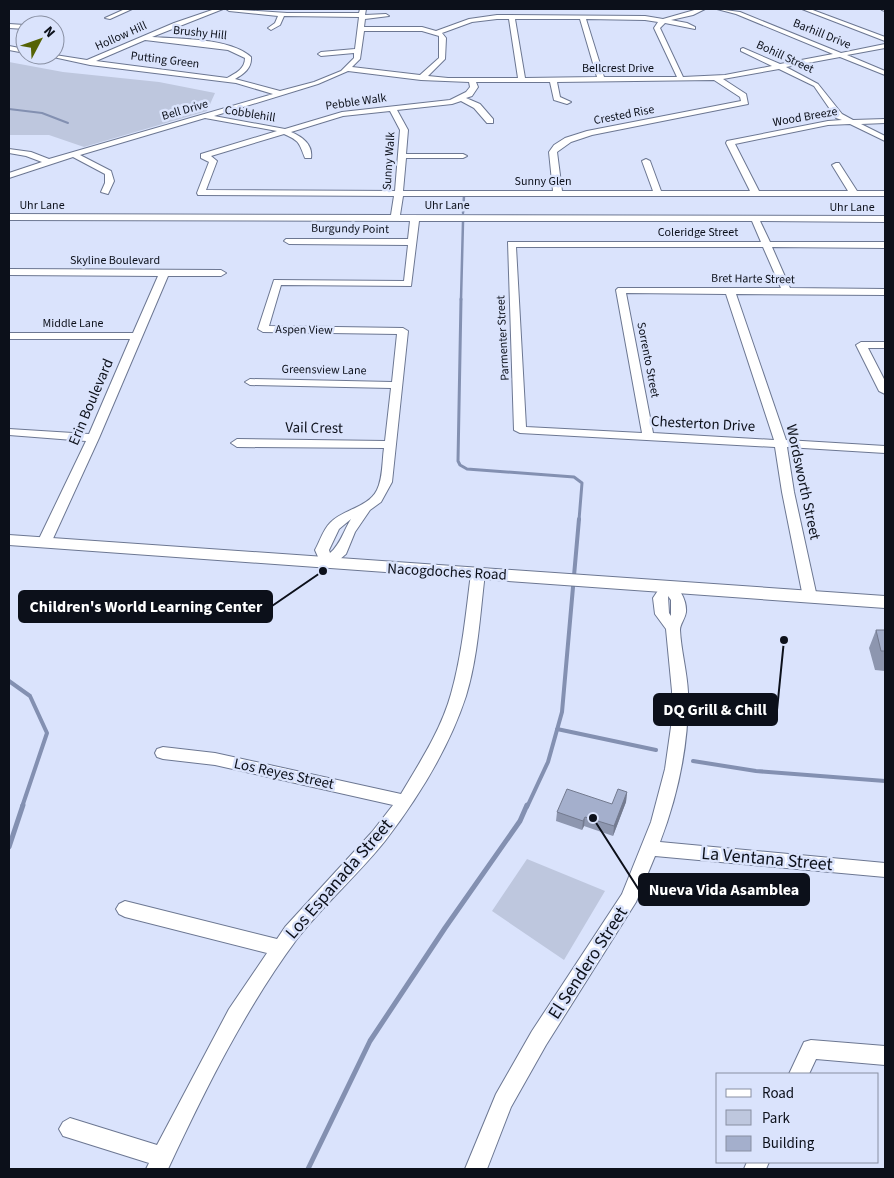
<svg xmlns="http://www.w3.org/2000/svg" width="894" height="1178" font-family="'Source Sans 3',sans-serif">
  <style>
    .green { fill: #bec7de }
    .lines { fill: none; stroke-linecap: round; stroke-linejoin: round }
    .stream-far4 { stroke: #8390b1; stroke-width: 2 }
    .stream-far3 { stroke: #8390b1; stroke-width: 2.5 }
    .stream-far2 { stroke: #8390b1; stroke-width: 3 }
    .stream-far1 { stroke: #8390b1; stroke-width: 4 }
    .stream { stroke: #8390b1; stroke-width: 5 }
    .minor-casing { stroke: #6c7792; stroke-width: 2 }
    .major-casing { stroke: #6c7792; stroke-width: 2 }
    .minor { fill: #fff; fill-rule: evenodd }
    .major { fill: #fff; fill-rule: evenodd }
    .wall { fill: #8d96af }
    .shaded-wall { fill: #737a8f }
    .building { fill: #a4afcc; stroke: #737a8f }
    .labels { text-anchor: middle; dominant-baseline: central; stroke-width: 5; stroke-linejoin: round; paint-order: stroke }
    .far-street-label { font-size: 12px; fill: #0c101a; stroke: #dae3fc }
    .street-label { font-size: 15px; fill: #0c101a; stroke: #dae3fc }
    .near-street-label { font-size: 18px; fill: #0c101a; stroke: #dae3fc }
    .leader { fill: none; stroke: #0c101a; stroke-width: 2 }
    .callout-dot { fill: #0c101a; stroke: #dae3fc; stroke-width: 2 }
    .callout { fill: #0c101a; stroke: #0c101a; stroke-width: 2 }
    .callout-label { font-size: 16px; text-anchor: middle; font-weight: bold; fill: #fff }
  </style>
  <rect width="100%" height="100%" fill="#dae3fc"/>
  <path class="green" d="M9,62l54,10 96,10 56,11 -8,18 -123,36 -35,-12h-40z
    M527,859l78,32 -41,69 -72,-49z"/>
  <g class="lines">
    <path class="stream-far4" d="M9,109l33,4 26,10"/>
    <path class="stream-far3" d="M463,213l1,-17
      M461,300l2,-78"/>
    <path class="stream-far2" d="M461,299l-3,162 2,4 7,4 107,8 8,6 -3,37"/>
    <path class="stream-far1" d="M9,681l21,15 17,37 -25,74
      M557,729l99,21
      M693,761l63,10 129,10
      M527,807l21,-45 14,-50 17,-193"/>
    <path class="stream" d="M9,847l14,-42
      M308,1169l62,-128 75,-113 75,-107 7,-16"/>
    <defs>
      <path id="minor" d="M125,9h7l-22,10 -5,-1z
        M215,9h8l-71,28c27,2 79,1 99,20 1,11 -7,17 -16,22l45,12 34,-9 27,-11 13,-13v-5l-33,3 -3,-2 3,-2 34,-3 4,-32 -75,-1 -4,9 -9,5 -3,-2 7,-5 3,-7 -49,-5 -3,-2 61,4h72l1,-4h6l-1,6 21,-1 3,2 -24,3 -1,8h58l14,4 33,-12 28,-4 148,1 18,3 35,-10h7l-12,6 -22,5 16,3 8,4v2l-30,-6 -5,5 23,49 42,-2 47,-9 -31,-15v-2l2,-1 37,16 53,-10 -97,-40 -19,-5 23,3 101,41 44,-9v4l-38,7 38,16v4l-45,-18 -54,10 32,17 24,30 11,6 32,-1v4l-24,1 24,12v5l-35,-17 -22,1 -93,19 24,47h89l-16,-26 4,-2h3l18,28h28v5h-482l-3,19 485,1v6l-125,-1 10,21h115v6l-113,-1 18,41 95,1v6l-149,-1 50,146 99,6v7l-98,-6 7,45 23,105 -2,3h-10l-2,-3 -21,-105 -7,-45 -255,-14 -6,-3 -6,-188h253l-9,-21h-333l-8,65 -130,-1 -12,41 134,2 5,3 -16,151 -11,20 -11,8 -15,22 -9,22 -14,12h-10l-7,-16c5,-9 8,-20 15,-27 13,-14 38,-15 47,-33 6,-12 5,-28 7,-42l-147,-1 -6,-4 6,-4 148,2 6,-53 -141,-3 -5,-3 5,-3 142,3 5,-48 -134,-2 -5,-3 16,-49 130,1 4,-36 -119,-1 -5,-3 2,-2h122l2,-18 -401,-1v-6l382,1 3,-19 -196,-1 -1,-2 12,-31 -8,-4v-4l76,-23 -72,-13 -125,37 31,16 3,10 -6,13 -7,-2 4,-9v-9l-32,-17 -64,21v-5l33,-11 -16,-6 -17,-3v-4l22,3 18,7 224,-65 -37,-11 -146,-18 -46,-10h11l32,5 87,-37zM497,19h12l9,59h-70l-20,-2 17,-17 1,-21 -4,-5 30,-11zM515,19h65l17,58 -72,1zM586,19l59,1 13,2 -4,6 23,49h-73zM364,31h58l17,5v22l-19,17 -68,-8 8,-8zM145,40l83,10 17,8c0,11 -9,15 -18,20l-131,-17zM779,69l35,17 22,32 6,2 -14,1 -101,20 -1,2 24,48h-89l-11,-30 -4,-2 -4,2 11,30h-91l-5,-39 14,-10 21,-7 156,-31 -2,-10 -23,-15zM348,71l73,9 48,2 1,5 -4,5 -16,8 -108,12 -57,17 -71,-13 104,-32zM714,80l26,17 1,4 -154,30 -22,7 -11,7 -5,7 4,39h-150l3,-33h57l4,-2 -4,-2h-57l2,-24 -11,-20 55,-6 9,-3 13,7 13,15h6v-4l-13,-15 -14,-6 6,-2 6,-9 -2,-5h74l4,18 13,4 4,-2 -11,-5 -3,-15zM390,111l10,19 -5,61 -189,-1 11,-29 -6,-5 73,-22c16,7 15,9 21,24h6c2,-13 -8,-21 -20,-26l52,-16zM516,247h247l18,41h-163l-2,2 26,143 -116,-6zM626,293l100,1 48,146 -121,-7zM351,519c-7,11 -11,26 -21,34l-1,-3 10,-21z
        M802,9h8l75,28v4z
        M881,9h4v2l-3,-1z
        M9,24l16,1v4l-16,-1z
        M55,35l3,4 -3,2z
        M9,46l16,3v4l-16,-3z
        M9,269l212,1 5,3 -5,3h-53l-69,162 -48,105 -7,4 -7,-4 49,-102 -77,-6v-6l80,5 41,-95h-121v-6h124l25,-57 -149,-1z
        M861,342h24v6h-17l17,33v13l-6,-3 -23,-46z
        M478,569l5,1 2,3c-5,41 -7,84 -19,123 -17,52 -48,102 -81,145 -27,34 -61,63 -88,98 -52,70 -92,151 -129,230h-22l3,-6 -86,-27 -4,-7 4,-7 7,-4 87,27 72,-136 38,-56 -142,-36 -6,-3 -3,-5 3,-5 6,-3 152,38 8,-12 87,-95 21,-27 -178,-40 -52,-6 -6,-2 -2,-4 2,-4 6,-2 52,6 186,41c19,-32 40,-64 50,-100 11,-39 15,-81 20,-121l2,-3z
        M668,582c11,2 19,19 18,30 -1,7 -6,12 -6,18 1,21 7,41 8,62 1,50 -10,103 -28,150l225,21v14l-230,-21 -19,46 -90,143 -35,62 -24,62h-22l31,-75 36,-63 90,-137 29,-72 14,-53 6,-42 1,-36 -6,-62 -11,-15 -2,-16 10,-15zM668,596l3,4v16l-2,-3z
        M811,1040l74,6v19l-69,-6 -7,15h-20l15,-32z
        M747,1162h22l-3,7h-22z"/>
      <path id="major" d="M9,535l876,61v12l-876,-63z"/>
    </defs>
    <use href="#minor" class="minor-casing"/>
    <use href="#major" class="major-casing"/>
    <use href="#minor" class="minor"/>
    <use href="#major" class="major"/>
  </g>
  <path class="wall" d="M876,630h9v41l-10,-1 -6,-22z
    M627,792l-1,10 -13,34 -29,-10 -2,4 -26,-9 1,-9 55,-8z"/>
  <path class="shaded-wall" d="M627,792l-1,10 -13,34 1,-10z
    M585,817l-1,9 -2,4 1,-9z"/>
  <path class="building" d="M876,630h9v21h-4z
    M567,789l45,15 6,-15 9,3 -13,34 -29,-9 -2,4 -26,-9z"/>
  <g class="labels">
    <g class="far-street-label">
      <text transform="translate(200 33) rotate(6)">Brushy Hill</text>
      <text transform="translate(822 34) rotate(22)">Barhill Drive</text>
      <text transform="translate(121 36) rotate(-24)">Hollow Hill</text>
      <text transform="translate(785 57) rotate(25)">Bohill Street</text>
      <text transform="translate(165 60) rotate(7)">Putting Green</text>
      <text x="618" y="68">Bellcrest Drive</text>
      <text transform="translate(356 102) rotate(-8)">Pebble Walk</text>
      <text transform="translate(185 110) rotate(-16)">Bell Drive</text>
      <text transform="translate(250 114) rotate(9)">Cobblehill</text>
      <text transform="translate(624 115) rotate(-11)">Crested Rise</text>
      <text transform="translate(805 117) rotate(-10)">Wood Breeze</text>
      <text transform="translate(389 161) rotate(-86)">Sunny Walk</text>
      <text x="543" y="181">Sunny Glen</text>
      <text x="42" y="205">Uhr Lane</text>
      <text x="447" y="205">Uhr Lane</text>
      <text x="852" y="207">Uhr Lane</text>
      <text transform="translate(350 229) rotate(1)">Burgundy Point</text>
      <text x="698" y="232">Coleridge Street</text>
      <text x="115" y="260">Skyline Boulevard</text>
      <text transform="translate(753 279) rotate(1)">Bret Harte Street</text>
      <text x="73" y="323">Middle Lane</text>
      <text transform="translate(304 330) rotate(1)">Aspen View</text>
      <text transform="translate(503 338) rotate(-93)">Parmenter Street</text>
      <text transform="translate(648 360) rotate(79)">Sorrento Street</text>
      <text transform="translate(324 370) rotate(1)">Greensview Lane</text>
    </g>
    <g class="street-label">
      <text transform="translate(91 402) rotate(-67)">Erin Boulevard</text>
      <text transform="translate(703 424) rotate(3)">Chesterton Drive</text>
      <text transform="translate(314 428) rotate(1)">Vail Crest</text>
      <text transform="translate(803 482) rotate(78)">Wordsworth Street</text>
      <text transform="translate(447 572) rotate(3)">Nacogdoches Road</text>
      <text transform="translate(284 774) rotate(12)">Los Reyes Street</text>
    </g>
    <g class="near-street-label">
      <text transform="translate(767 859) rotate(5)">La Ventana Street</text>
      <text transform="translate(339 879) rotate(-49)">Los Espanada Street</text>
      <text transform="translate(588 963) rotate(-57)">El Sendero Street</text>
    </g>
  </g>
  <path class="leader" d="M323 571L272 606M784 640L777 710M593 818L639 890"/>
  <g class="callout-dot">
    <circle cx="323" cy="571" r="5"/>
    <circle cx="784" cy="640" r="5"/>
    <circle cx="593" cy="818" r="5"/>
  </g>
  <g class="callout">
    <rect x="19" y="591" width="253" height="31" rx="5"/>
    <rect x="654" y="694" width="123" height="31" rx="5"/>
    <rect x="639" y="874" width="170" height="31" rx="5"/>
  </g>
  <g class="callout-label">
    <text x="146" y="612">Children's World Learning Center</text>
    <text x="715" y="715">DQ Grill &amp; Chill</text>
    <text x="724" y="895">Nueva Vida Asamblea</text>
  </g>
  <rect width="894" height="1178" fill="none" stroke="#0c101a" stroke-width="20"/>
  <rect x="716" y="1073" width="162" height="90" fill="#dae3fc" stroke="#888fa2"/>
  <rect x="726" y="1089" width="25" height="8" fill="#ffffff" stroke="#888fa2"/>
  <text x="762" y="1098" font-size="15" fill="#0c101a">Road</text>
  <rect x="726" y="1110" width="25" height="15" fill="#bec7de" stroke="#888fa2"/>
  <text x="762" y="1123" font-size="15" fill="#0c101a">Park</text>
  <rect x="726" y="1136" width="25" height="15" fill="#a4afcc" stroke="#888fa2"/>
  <text x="762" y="1148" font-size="15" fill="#0c101a">Building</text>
  <g transform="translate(40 40) rotate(49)"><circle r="24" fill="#dae3fc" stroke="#888fa2"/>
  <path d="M0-4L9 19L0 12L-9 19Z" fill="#556305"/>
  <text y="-8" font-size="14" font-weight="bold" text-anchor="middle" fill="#0c101a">N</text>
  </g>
</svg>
